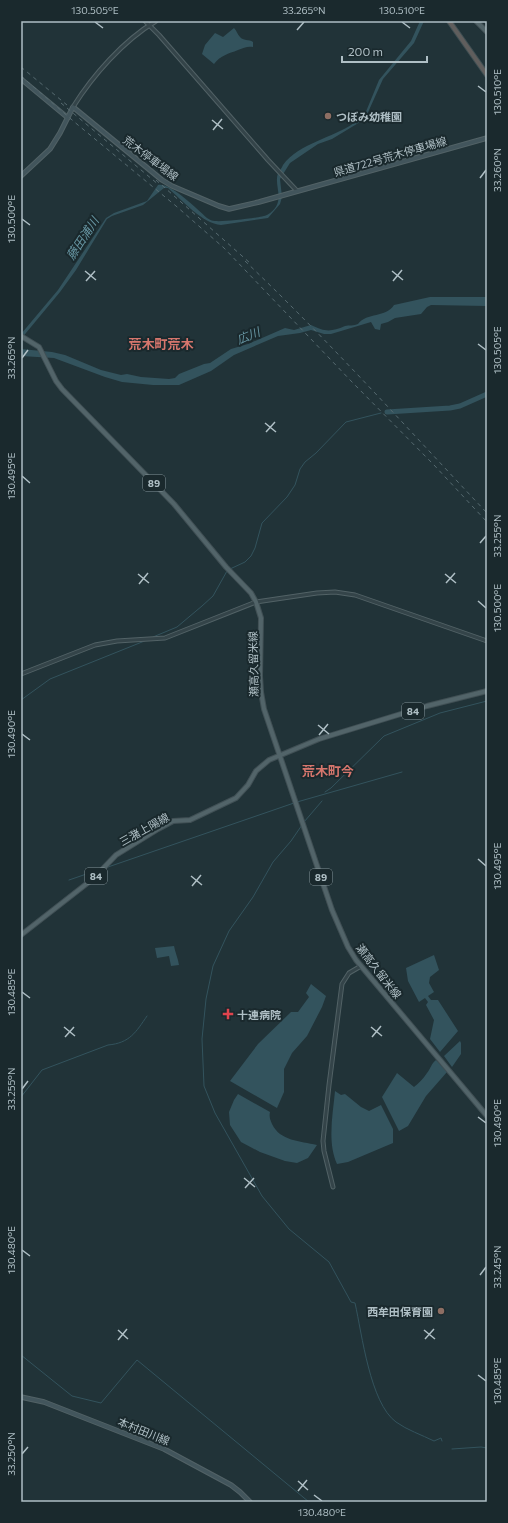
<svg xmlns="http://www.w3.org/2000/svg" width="508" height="1523" font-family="Commissioner,'Noto Sans JP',sans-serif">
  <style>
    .water { fill: #33535d }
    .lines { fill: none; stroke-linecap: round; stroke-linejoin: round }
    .stream { stroke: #33535d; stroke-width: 1 }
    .river { stroke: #33535d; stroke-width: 5 }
    .tertiary-casing { stroke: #526266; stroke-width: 5 }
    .secondary-casing { stroke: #526266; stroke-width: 5.5 }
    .primary-casing { stroke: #415055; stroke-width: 6 }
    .trunk-casing { stroke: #3f4f53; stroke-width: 6 }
    .tertiary { stroke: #344449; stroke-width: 3 }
    .secondary { stroke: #42555c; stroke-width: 3.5 }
    .primary { stroke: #526469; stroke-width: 4 }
    .trunk { stroke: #605e5d; stroke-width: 4 }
    .rail { stroke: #566a70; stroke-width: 1; stroke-dasharray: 4 4; stroke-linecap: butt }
    .ticks { fill: none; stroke: #afbfc5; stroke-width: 1.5 }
    .education-dot { fill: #8d6e63; stroke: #1a292d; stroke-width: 1.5 }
    .health-dot { fill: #e0444e; stroke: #1a292d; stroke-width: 1.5 }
    .labels { text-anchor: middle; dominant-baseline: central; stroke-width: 4; stroke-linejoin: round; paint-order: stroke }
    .shield { fill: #1a292d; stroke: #829297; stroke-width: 1 }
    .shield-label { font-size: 10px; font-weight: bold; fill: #afbfc5 }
    .poi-label { font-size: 11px; font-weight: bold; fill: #afbfc5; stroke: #1a292d; text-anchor: start }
    .street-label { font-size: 11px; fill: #afbfc5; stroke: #1a292d }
    .water-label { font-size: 12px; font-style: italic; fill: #6897a4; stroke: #1a292d }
    .quarter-label { font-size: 13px; font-weight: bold; fill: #d6766d; stroke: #1a292d }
    .neatline { fill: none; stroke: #afbfc5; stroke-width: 1.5 }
    .ticks-label { font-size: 10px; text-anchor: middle; fill: #afbfc5 }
  </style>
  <rect width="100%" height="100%" fill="#213338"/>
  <path class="water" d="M420,21h4l-10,22 -31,36 -18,40 -33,20 -14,5 -28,19 -10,16 2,18 -2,7 -12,14 -47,7c-18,-1 -39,-25 -53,-37h-4l-21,17 -31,11 -5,3 -31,51 -16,22 -39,47v-5l37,-44 48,-72 8,-5 33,-12 11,-16c12,-3 39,24 49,33 3,2 5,3 8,3 8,1 46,-3 52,-6 21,-13 6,-28 11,-42 1,-2 4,-5 5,-8 16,-22 50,-27 71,-42 4,-3 8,-5 11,-9l14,-34 32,-39z
    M234,28c3,3 3,6 6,9 3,4 9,2 13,5v5c-6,-1 -9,1 -15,3 -10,4 -17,5 -24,14l-12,-10 3,-9 10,-12 8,4z
    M430,297h57v9l-56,-1 -4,2 -6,7 -26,4 -7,4 -7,2 -1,6 -5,-1 -4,-7 -40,12h-7l-13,-4 -11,3 -22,3 -44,19 -23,16 -32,14h-26l-31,-3 -17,-5 -51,-19 -33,-2v-7l31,3 13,3 36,15 20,5 6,-1 14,3 28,2 6,-1 4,-4 25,-10 6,-1 21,-14 17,-5 37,-16 9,2 17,-5c14,7 20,7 34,1 4,-1 9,0 13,-2 9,-12 28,-6 36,-19z
    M174,946c1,6 4,12 5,19l-8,1 -2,-10 -12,2 -2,-10z
    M434,955l5,15 -9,7 -1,6 5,9 -6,4 3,4h7l20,31 -18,21 -10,-13 4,-19 -8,-15 2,-3 -3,-4 -6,4 -11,-21 -2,-13z
    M311,984l15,12 -4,11 -15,29 -15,17 -8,16v23l-7,16 -47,-27 28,-37 33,-32h7l11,-15 -3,-4z
    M460,1041l1,2v11l-9,13 -8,-11z
    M436,1060l11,12 -21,24 -18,30 -9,5 -17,-34 15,-24 17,14c5,-4 9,-8 13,-14 4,-5 4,-9 9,-13z
    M335,1091l6,4 4,-1 16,13 8,4 12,-6 12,24v14l-45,19 -11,2c-10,-22 -4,-50 -2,-73z
    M238,1094l32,18c-1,5 0,7 2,12 8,17 28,17 45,21l-9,13 -11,5 -12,-2 -25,-9 -19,-10 -11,-17 -1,-13 5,-12z"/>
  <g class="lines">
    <path class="stream" d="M230,569l15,-7 6,-6 4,-8 7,-25 25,-26 8,-12 5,-16 5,-7 11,-9 30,-31 35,-9
      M153,637l24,-10 25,-21 11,-10 14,-25
      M21,700l29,-21 97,-39
      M325,792l6,-4 53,-52 56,-23 47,-12
      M297,802l105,-30
      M304,822l18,-21
      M302,825l-11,16 -18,21 -20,35 -24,34 -16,35 -7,33 -4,40 2,47 11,27 47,83 27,33 40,33 22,40 4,1c7,31 15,100 41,119 11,8 26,13 38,19l7,-3 1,3
      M108,867l186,-64
      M69,880l32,-11
      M21,1097l21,-27 66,-25c22,-2 28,-13 39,-29
      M21,1355l51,41 29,7 36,-43 172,142
      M452,1449l29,-2 6,1"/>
    <path class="river" d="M387,412l63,-4 10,-2 27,-12"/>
    <defs>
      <path id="tertiary" d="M145,21l14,14 109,125 29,31
        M73,107c20,-32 50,-66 83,-86
        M21,674l74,-29 22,-4 48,-3 91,-36 61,-9 18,-1 20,3 132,46
        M333,1187l-9,-36 -1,-10 6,-56 13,-101 7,-11 12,-7"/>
      <path id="secondary" d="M21,79l47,39
        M21,176l29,-27 10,-16 13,-26 89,73 10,6 47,20 10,3 30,-7 228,-64
        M21,1397l23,5 120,47 67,36 9,7 10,10"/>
      <path id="primary" d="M476,21l11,11
        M21,336l18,11 17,34 6,8 112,115 52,63 25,26 5,9 5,16 -1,58 1,16 3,17 68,201 16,37 8,13 131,156
        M21,935l73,-57 22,-23 42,-26 15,-8 17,-1 46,-22 12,-13 8,-14 13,-11 50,-21 108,-33 60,-15"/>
      <path id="trunk" d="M449,21l38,54"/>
    </defs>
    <use href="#tertiary" class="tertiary-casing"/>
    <use href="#secondary" class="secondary-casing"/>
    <use href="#primary" class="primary-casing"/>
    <use href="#trunk" class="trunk-casing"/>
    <use href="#tertiary" class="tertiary"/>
    <use href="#secondary" class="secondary"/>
    <use href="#primary" class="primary"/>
    <use href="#trunk" class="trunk"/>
    <path class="rail" d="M21,67l46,38
      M21,76l57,49 98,81 48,42 128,134 82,83 53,57
      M61,103l98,82
      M156,180l94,83
      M245,261c84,80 162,167 242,252"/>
  </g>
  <path class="ticks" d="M95,22l8,6M402,22l8,6M297,30l7,-8M478,86l8,6M212,120l11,9M213,130l9,-11M480,178l6,-8M22,219l8,6M85,271l11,9M392,271l11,9M86,281l9,-10M393,281l9,-11M478,344l8,6M22,358l6,-8M265,423l11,9M266,432l9,-10M22,476l8,7M480,543l6,-7M138,574l11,9M445,574l11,9M446,583l9,-10M139,584l9,-11M478,601l8,7M318,725l11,9M22,734l8,6M319,735l9,-11M478,859l8,7M191,876l11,9M192,886l9,-11M22,992l8,6M64,1027l11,9M371,1027l11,9M65,1037l9,-10M372,1037l9,-11M22,1089l6,-8M478,1117l8,6M244,1178l11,9M245,1188l9,-10M22,1250l8,6M480,1275l6,-8M118,1330l10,9M424,1330l11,9M425,1339l9,-10M118,1340l9,-11M478,1375l8,6M22,1454l6,-7M298,1481l10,9M298,1491l9,-11M314,1495l8,6"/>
  <g class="education-dot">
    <circle cx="328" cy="116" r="4"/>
    <circle cx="441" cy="1311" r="4"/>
  </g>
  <path class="health-dot" d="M226 1008h4v4h4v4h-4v4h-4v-4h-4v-4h4z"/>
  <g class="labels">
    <g class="shield">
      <rect x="143" y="475" width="22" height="16" rx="3"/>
      <rect x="402" y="703" width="22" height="16" rx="3"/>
      <rect x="85" y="868" width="22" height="16" rx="3"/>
      <rect x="310" y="869" width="22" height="16" rx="3"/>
    </g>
    <g class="shield-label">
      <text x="154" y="483">89</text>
      <text x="413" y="711">84</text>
      <text x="96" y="876">84</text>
      <text x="321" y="877">89</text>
    </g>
    <g class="poi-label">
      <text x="336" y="116">つぼみ幼稚園</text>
      <text x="237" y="1014">十連病院</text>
      <text x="433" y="1311" text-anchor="end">西牟田保育園</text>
    </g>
    <g class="street-label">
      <text transform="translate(390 156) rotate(-16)">県道722号荒木停車場線</text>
      <text transform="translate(151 158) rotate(37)">荒木停車場線</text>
      <text transform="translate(253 664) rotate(-91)">瀬高久留米線</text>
      <text transform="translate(144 829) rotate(-29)">三潴上陽線</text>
      <text transform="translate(379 971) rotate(52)">瀬高久留米線</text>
      <text transform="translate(144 1431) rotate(22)">本村田川線</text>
    </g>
    <g class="water-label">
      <text transform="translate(82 238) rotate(-57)">藤田浦川</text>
      <text transform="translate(248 335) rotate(-22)">広川</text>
    </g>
    <g class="quarter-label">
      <text x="161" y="344">荒木町荒木</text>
      <text x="328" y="771">荒木町今</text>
    </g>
  </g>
  <rect width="508" height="1523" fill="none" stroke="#1a292d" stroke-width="44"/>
  <path d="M342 56v6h85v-6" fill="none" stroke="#afbfc5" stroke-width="2"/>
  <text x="348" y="56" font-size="12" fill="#afbfc5" stroke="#1a292d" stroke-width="3" paint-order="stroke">200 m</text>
  <rect x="22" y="22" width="464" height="1479" class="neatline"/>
  <g class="ticks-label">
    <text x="95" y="14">130.505°E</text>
    <text x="304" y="14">33.265°N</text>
    <text x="402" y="14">130.510°E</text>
    <text transform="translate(497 92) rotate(-90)" y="4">130.510°E</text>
    <text transform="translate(497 170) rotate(-90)" y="4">33.260°N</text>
    <text transform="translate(11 219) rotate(-90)" y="4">130.500°E</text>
    <text transform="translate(497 350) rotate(-90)" y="4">130.505°E</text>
    <text transform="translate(11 358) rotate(-90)" y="4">33.265°N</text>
    <text transform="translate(11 476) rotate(-90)" y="4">130.495°E</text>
    <text transform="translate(497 536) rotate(-90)" y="4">33.255°N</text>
    <text transform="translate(497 608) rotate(-90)" y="4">130.500°E</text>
    <text transform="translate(11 734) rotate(-90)" y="4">130.490°E</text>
    <text transform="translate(497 866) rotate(-90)" y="4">130.495°E</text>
    <text transform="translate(11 992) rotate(-90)" y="4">130.485°E</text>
    <text transform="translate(11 1089) rotate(-90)" y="4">33.255°N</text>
    <text transform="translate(497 1123) rotate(-90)" y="4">130.490°E</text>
    <text transform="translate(11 1250) rotate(-90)" y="4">130.480°E</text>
    <text transform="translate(497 1267) rotate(-90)" y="4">33.245°N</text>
    <text transform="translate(497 1381) rotate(-90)" y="4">130.485°E</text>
    <text transform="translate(11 1454) rotate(-90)" y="4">33.250°N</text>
    <text x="322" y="1516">130.480°E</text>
  </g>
</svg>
